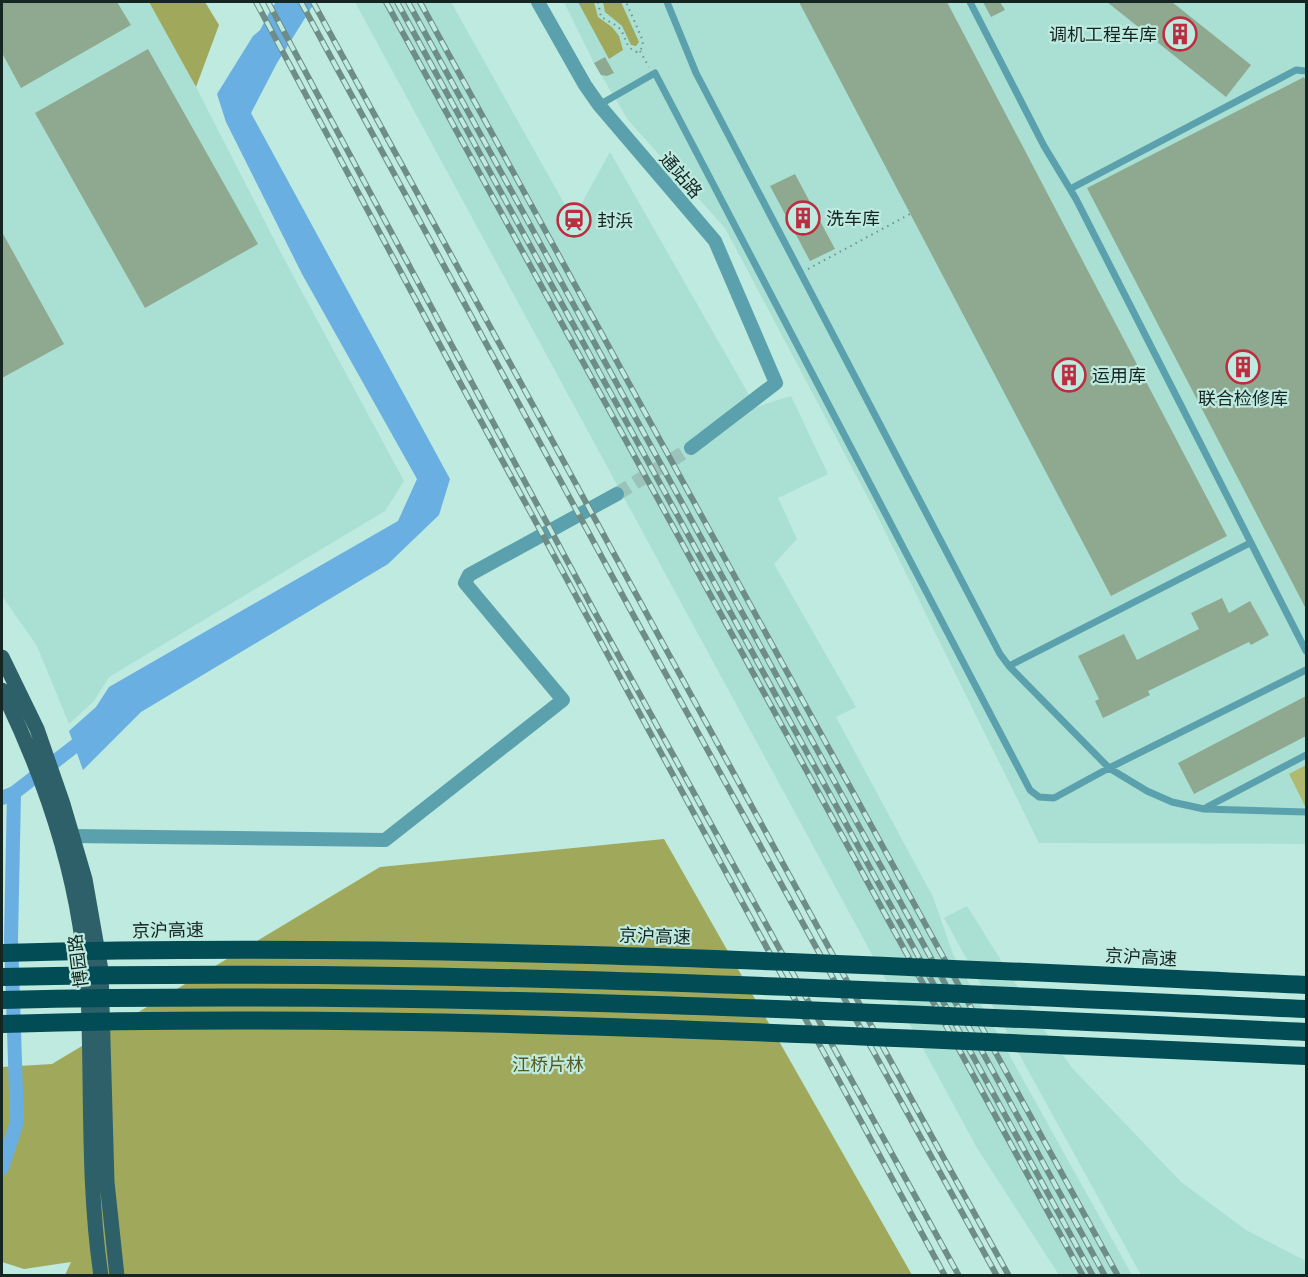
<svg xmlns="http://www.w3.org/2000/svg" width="1308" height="1277" font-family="'Roboto Condensed','Noto Sans SC',sans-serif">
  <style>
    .built { fill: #aae0d3 }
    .green { fill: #b0b96f }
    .forest { fill: #a0a95b }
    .water { fill: #69afe2 }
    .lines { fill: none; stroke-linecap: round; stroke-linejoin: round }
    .canal { stroke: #69afe2; stroke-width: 14 }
    .building { fill: #8ea98f }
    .minor-tunnel { stroke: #9cc3b9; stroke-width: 14; stroke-dasharray: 14 7; stroke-linecap: butt }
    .path { stroke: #72928a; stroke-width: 2; stroke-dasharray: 1.5 4.5; stroke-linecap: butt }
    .service { stroke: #5ba1ad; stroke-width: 7 }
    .minor { stroke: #5ba1ad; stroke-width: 14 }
    .primary { stroke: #2e6069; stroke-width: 15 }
    .motorway { stroke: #024c56; stroke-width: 18 }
    .rail-casing { stroke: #6e8d86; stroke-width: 6 }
    .rail { stroke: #beeadf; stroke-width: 4; stroke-dasharray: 11; stroke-linecap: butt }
    .motorway-bridge { stroke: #024c56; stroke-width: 18 }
    .labels { text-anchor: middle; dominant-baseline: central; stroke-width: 4.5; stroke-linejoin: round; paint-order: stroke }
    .poi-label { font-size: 18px; fill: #152622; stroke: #beeadf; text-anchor: start }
    .street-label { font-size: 18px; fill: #152622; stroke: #beeadf }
    .park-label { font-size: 18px; fill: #555a21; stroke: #beeadf }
  </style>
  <rect width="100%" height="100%" fill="#beeadf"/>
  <path class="built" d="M2,2h147l47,85 85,166 123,228 -19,30 -276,166 -15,24 -25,23 -32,-78 -35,-50z
    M355,2h96l122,217 37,-67 146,255 35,-11 37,78 -50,24 19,41 -23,25 82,143 -20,10 97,180 20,57 179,321h-73l-82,-127z
    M564,2h742v842l-267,-1 -163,-330 -151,-285 -97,-108 -34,-57z
    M967,906l82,131 24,32 108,113 65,48 60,31v14h-165l-197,-357z"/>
  <path class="green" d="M1306,765v43l-17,-34z"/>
  <path class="forest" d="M149,2h56l14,23 -23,62z
    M578,2h16l4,15 14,10 7,9 4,14 -14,9z
    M603,2h18l18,40 -3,4 -5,-1 -9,-19 -17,-14z
    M664,839l248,436h-847l6,-13 -47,7 -22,-7v-195l50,-3 328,-197z"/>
  <path class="water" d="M293,2h22l-38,61 -26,50 199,366 -11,36 -51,49 -247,148 -58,58 -14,-39 27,-24 13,-20 289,-166 19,-42 -115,-205 -76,-152 -9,-28 36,-58z"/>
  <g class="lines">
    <path class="canal" d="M267,32l11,-21 7,-9
      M2,798l12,-5 70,-54 4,-5
      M2,1168l15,-46 -6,-183 3,-146"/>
  </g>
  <path class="building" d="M2,2h115l14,23 -110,63 -19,-35z
    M799,2h148l280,534 -116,60z
    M983,2h17l5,8 -14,7z
    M1107,2h65l79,63 -25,32z
    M148,49l110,195 -113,64 -110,-195z
    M605,57l9,16 -7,3 -6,-1 -7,-12z
    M1304,77l2,5v527l-219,-421z
    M795,174l40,75 -25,12 -40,-75z
    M2,232l62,112 -62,34z
    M1222,598l7,15 21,-12 19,34 -18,10 -2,-3 -101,49 2,4 -47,23 -8,-17 4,-2 -21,-43 46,-22 13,26 62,-31 -8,-16z
    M1306,696v40l-112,58 -16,-31z"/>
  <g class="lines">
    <path class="minor-tunnel" d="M617,494l74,-46"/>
    <path class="path" d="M598,2l3,15c7,4 17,8 21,15 5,9 4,16 15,20l5,-4 1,-7 -17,-39
      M640,51l9,16
      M808,269l102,-55"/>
    <path class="service" d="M667,2l29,71 304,581 9,12 100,102 38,23 25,11 32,7 102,3
      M970,2l74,144 32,53 230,452
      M599,105l56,-32 375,717 9,7 15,1 55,-30 197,-98
      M1070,189l226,-119 10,1
      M1009,666l241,-123
      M1207,807l99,-52"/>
    <path class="minor" d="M538,2l47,83 14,20 116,136 61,142 -85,65
      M72,836l313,4 178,-140 -98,-117 4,-8 148,-81"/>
    <path class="primary" d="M2,657l35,72 26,75 22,75 16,91 6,212 10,94
      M2,690c36,74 65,154 78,236 2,15 6,30 7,45 6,102 -1,203 14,305"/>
    <path class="motorway" d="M1080,1046l226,10"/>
    <defs>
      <path id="rail" d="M256,2l207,386 482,888
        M268,2l325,607 366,667
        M301,2l329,607 367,667
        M313,2l618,1133 78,141
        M386,2l697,1274
        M397,2l696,1274
        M408,2l697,1274
        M420,2l698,1274"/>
    </defs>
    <use href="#rail" class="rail-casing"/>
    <use href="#rail" class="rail"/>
    <path class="motorway-bridge" d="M2,953c435,-12 870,12 1304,32
      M2,977c435,-10 870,13 1304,32
      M2,1000c435,-10 870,12 1304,32
      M2,1024c359,-11 719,6 1078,22"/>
  </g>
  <defs>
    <symbol id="building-ring" viewBox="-11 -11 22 22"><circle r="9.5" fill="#beeadf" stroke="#bd2d41" stroke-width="1.5"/><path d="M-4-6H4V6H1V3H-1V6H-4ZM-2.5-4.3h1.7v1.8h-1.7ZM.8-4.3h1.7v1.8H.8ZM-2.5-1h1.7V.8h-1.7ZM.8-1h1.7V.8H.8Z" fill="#bd2d41"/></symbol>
    <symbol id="station-ring" viewBox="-11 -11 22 22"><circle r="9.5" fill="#beeadf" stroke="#bd2d41" stroke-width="1.5"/><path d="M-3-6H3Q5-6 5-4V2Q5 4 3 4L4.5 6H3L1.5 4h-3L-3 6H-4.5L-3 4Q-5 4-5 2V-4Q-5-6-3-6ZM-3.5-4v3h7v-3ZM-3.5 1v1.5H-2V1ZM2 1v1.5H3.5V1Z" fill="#bd2d41"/></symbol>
  </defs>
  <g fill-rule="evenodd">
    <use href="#building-ring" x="1161" y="15" width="38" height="38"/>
    <use href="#building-ring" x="784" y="199" width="38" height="38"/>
    <use href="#station-ring" x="555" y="201" width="38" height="38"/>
    <use href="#building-ring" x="1224" y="348" width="38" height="38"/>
    <use href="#building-ring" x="1050" y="356" width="38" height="38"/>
  </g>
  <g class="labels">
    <g class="poi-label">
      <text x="1157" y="34" text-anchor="end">调机工程车库</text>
      <text x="826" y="218">洗车库</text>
      <text x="597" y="220">封浜</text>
      <text x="1092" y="375">运用库</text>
      <text x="1243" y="398" text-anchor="middle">联合检修库</text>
    </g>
    <g class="street-label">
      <text transform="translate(681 175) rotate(49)">通站路</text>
      <text transform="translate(168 930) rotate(-1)">京沪高速</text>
      <text transform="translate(655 936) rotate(2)">京沪高速</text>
      <text transform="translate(1141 957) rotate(3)">京沪高速</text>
      <text transform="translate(78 961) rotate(-97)">博园路</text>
    </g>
    <g class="park-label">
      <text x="548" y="1064">江桥片林</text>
    </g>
  </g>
  <rect width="1308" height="1277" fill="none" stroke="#152622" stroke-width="6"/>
</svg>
